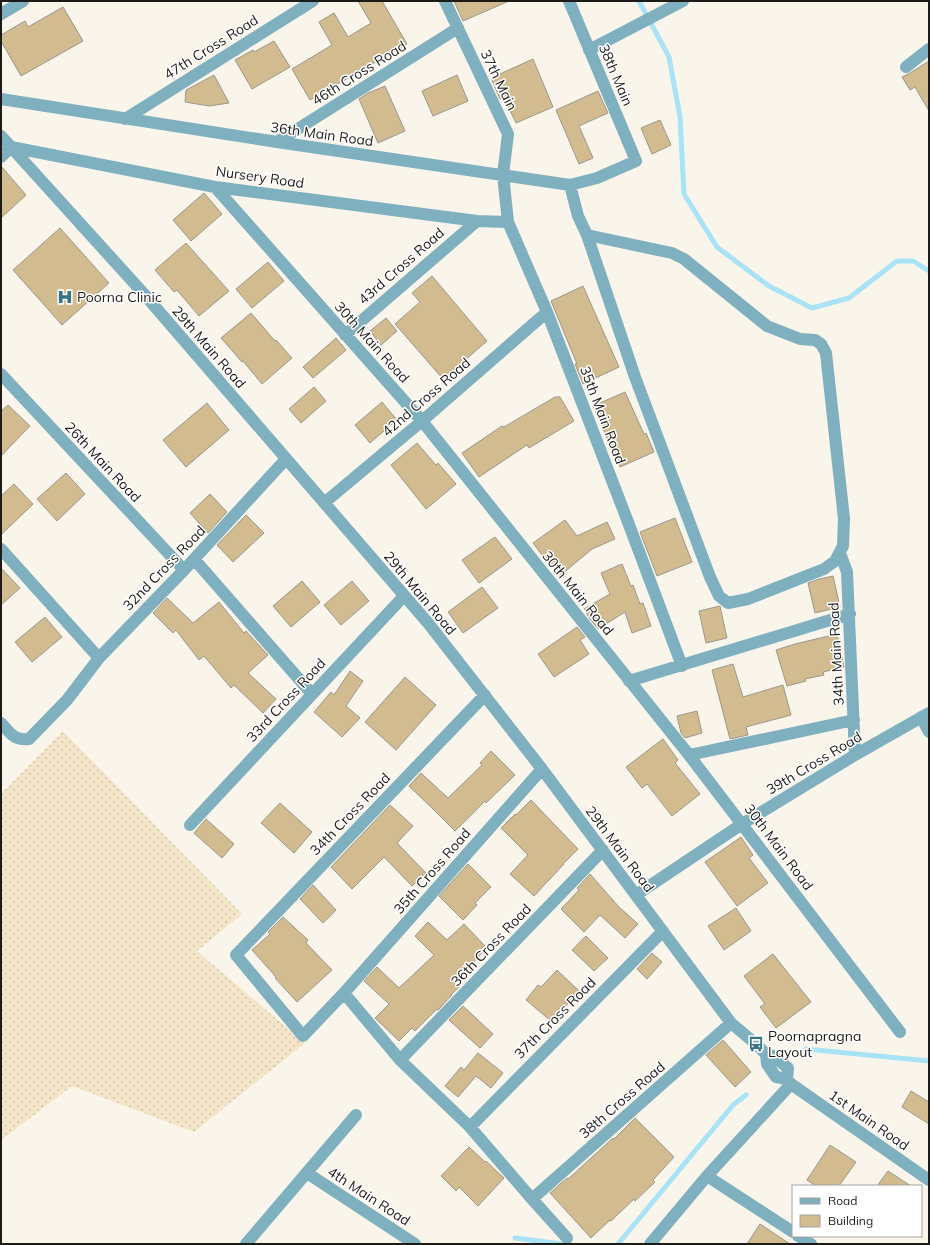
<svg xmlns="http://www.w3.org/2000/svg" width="930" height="1245" font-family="Mulish,sans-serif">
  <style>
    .grass { fill: url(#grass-dots) }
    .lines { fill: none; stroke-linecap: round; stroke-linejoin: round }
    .stream { stroke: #a9e3f5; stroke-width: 5 }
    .building { fill: #d2bb8f; stroke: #9c978e }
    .street { stroke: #7fb0bf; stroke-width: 12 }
    .labels { text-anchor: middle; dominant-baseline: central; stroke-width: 3; stroke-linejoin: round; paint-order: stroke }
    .street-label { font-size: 14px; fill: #1d1b18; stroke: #fff }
    .poi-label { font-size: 14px; fill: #1d1b18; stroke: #fff; text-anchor: start }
  </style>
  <defs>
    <pattern id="grass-dots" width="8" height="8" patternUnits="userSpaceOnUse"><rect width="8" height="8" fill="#f4e5c8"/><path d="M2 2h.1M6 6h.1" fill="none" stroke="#d1c4ab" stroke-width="1.8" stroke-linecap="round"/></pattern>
  </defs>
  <rect width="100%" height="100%" fill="#faf5eb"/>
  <path class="grass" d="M63,731l179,183 -45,37 108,92 -111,89 -122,-46 -71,54v-346z"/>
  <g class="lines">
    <path class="stream" d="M639,1l30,56 11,60 4,77 33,53 52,39 43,22 37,-10 48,-37h16l16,10
      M806,1049l123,12
      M515,1238l47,6
      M618,1244l115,-139 13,-10"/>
  </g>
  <path class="building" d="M358,1h24l25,43 -97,56 -18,-31 40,-24 -13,-23 15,-9 14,24 23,-14z
    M454,1h55l-46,20z
    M63,7l20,34 -62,35 -20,-35v-6l24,-14 3,6z
    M274,41l16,26 -38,22 -17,-29 18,-10 1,2z
    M533,59l20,48 -37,16 -12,-25 -4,1 -9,-21z
    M929,61v50l-14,-24 -5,3 -8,-13 8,-4z
    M214,75l15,28 -20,3 -24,-4 1,-12z
    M457,75l11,26 -35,15 -11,-25z
    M385,86l20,45 -27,12 -19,-44 9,-6z
    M598,91l10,22 -29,13 14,32 -14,6 -23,-54z
    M660,120l11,25 -19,9 -11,-26z
    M1,166l25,29 -25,23z
    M204,193l18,21 -31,27 -18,-21z
    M60,228l49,55 -47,42 -49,-55z
    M186,243l43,48 -30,25 -22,-26 -3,2 -19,-22z
    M268,262l16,19 -32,27 -16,-19z
    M432,276l55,65 -44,38 -48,-55 25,-22 -8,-9z
    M583,286l36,81 -36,17 -8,-20h2l-26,-63z
    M251,313l24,28 1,-1 16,18 -30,26 -19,-23 -1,1 -21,-24z
    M386,318l11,13 -16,14 -11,-14z
    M336,338l10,12 -33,28 -10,-11z
    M314,387l12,14 -25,22 -12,-14z
    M625,392l19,42 2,-1 8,19 -34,15 -27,-61z
    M555,397h5l14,24 -45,27 -2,-3 -48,32 -17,-24 40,-27 2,1z
    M382,402l15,18 -27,23 -15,-18z
    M207,403l22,27 -43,37 -23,-27z
    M8,405l22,21 -29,30v-45z
    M417,443l19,22 2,-2 18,21 -30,25 -35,-44z
    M66,473l19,21 -28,27 -20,-22z
    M14,484l19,20 -32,31v-39z
    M210,494l17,18 -19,21 -18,-20z
    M246,515l18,18 -31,29 -16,-17z
    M675,518l17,44 -35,14 -17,-44z
    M565,520l12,16 30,-14 8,17 -23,10 -31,26 -18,-21 -1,1 -9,-12z
    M495,537l17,22 -33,24 -17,-23z
    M622,564l9,22 2,-1 7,19 3,-1 8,23 -19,7 -7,-21 -27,17 -8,-10 -6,-10 26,-15 -9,-21z
    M1,568l19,20 -19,17z
    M833,576l7,31 -25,6 -7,-30 11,-4z
    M302,581l18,21 -29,25 -18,-21z
    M352,581l17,20 -28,24 -17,-20z
    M482,587l16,21 -35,25 -15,-21z
    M167,598l26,25 26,-21 25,31 2,-2 22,24 -20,18 28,26 -13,14 -29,-28 -3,3 -27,-32 -5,4 -23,-30 -3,3 -20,-20z
    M720,606l7,32 -21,5 -7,-32z
    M45,617l17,20 -30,25 -17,-20z
    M577,627l8,10 -5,3 9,14 -35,23 -16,-23z
    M837,634l7,33 -21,5 1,3 -19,4 1,2 -19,5 -11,-36 19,-6z
    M733,664l10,33 40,-12 8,30 -45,12 2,8 -18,4 -18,-69z
    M350,671l13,10 -17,25 14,12 -18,19 -28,-25 17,-20 3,3z
    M405,677l31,28 -40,45 -31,-28z
    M697,711l5,22 -17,5 -4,-5 -4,-17z
    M663,739l15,21 -3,3 25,31 -28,22 -25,-32 -5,4 -16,-21z
    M491,751l24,24 -29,28 -1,-2 -30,30 -20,-20 -26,-25 12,-13 27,25 34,-33 -2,-2z
    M531,800l47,49 -15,15h1l-30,32 -24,-22 18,-19 -27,-27 14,-14 1,1z
    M280,803l32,29 -18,21 -33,-30z
    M390,805l23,21 -16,17 29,30 -14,13 -28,-29 -32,32 -21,-22z
    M206,819l28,25 -12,14 -28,-25z
    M741,837l12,18 -4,3 19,25 -31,23 -32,-44z
    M468,864l23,23 -16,16 2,2 -14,15 -24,-24z
    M590,874l29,33 19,17 -13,14 -25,-23 -16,17 -23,-23 18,-19 -2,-2z
    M313,885l23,25 -13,13 -23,-24z
    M736,908l15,23 -27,19 -16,-24z
    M283,917l25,23 -2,3 26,27 -35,32 -22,-24 1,-1 -24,-27 18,-16 -2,-2z
    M428,922l19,18 17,-16 23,24 -33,34 5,5 -8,8h1l-14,15 -1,-1 -22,22 -3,-3 -13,13 -24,-23 14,-14 -25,-23 13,-14 22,21 35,-33 -19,-19z
    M586,936l22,22 -14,13 -22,-21z
    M652,953l10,9 -15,17 -10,-10z
    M773,954l38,48 -35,26 -16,-21 5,-3 -21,-28z
    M557,970l22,21 -14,16 -1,-1 -13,15 -25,-21 12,-15 3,2z
    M463,1006l30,28 -13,14 -31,-28z
    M723,1040l28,32 -16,15 -29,-32z
    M478,1053l25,20 -12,15 -15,-12 -18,21 -13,-11 16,-19 3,3z
    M911,1091l18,11v22l-27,-17z
    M635,1118l39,39 -21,23 2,2 -20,19 -1,-2 -23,22 -1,-1 -19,18 -41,-45 17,-15 1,1 45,-41 1,1z
    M830,1145l26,17 -17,24h-23l-9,-6z
    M469,1147l16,15 1,-1 18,17 -26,28 -19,-19 -3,4 -15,-15z
    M888,1171l23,15h-34z
    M760,1224l30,20h-43z"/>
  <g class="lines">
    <path class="street" d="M445,1l63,133 -5,41 5,47 39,90 81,210 54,144
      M1,14l22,-13
      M589,50l94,-49
      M906,67l23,-18
      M1,99l276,43 293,43 27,-7 39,-17 -67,-160
      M125,119l188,-118
      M1,136l143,158 284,329 114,146 189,254 25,21 10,10 1,10 9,13 11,2 4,5 138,96
      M277,142l181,-114
      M1,157l10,-10 204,40 262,34 31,1
      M570,185l8,31 9,19 85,18 12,6 83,67 33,13 15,1 6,4 5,9 18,166 -1,27 -8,15 -11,8 -76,30 -20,4 -9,-7 -9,-19 -75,-200 -48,-142
      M215,187l207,234 267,334 211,277
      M345,335l132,-114
      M1,374l183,196
      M324,503l98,-82 125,-109
      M1,549l98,109
      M840,553l7,19 8,183
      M194,559l118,135
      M629,681l221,-67
      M485,695l-249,260 67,81 41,-43 198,-224
      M921,717l8,15
      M1,723c9,10 13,18 28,16l38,-39 32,-42 85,-88 102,-111
      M689,755l165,-35
      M190,825l214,-229
      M636,895l106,-71 113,-69 74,-42
      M344,993l56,67 70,67 62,72 35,39
      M766,1054l7,2 15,12 -1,11
      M400,1060l203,-210
      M470,1127l193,-196
      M307,1173l108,71
      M707,1176l86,56
      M532,1199l199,-176
      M798,1236l13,8
      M246,1244l110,-129
      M650,1244l57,-68 84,-92"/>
  </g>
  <defs>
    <symbol id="hospital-bare" viewBox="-9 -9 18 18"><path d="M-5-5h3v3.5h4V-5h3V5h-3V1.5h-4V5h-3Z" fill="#347688" stroke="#fff" stroke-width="2.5" paint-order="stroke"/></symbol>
    <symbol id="bus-bare" viewBox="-9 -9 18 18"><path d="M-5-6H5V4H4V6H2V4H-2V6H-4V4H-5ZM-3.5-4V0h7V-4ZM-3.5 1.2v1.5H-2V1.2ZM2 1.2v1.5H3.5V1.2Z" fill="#347688" stroke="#fff" stroke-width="2.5" paint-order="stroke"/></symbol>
  </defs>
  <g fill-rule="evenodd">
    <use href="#hospital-bare" x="54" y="286" width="22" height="22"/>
    <use href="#bus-bare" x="745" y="1033" width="22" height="22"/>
  </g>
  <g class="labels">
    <g class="street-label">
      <text transform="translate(211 47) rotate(-32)">47th Cross Road</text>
      <text transform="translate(359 73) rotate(-32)">46th Cross Road</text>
      <text transform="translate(616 75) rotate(67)">38th Main</text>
      <text transform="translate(499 80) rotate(64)">37th Main</text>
      <text transform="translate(322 134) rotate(8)">36th Main Road</text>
      <text transform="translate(260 177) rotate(8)">Nursery Road</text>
      <text transform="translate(401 266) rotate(-41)">43rd Cross Road</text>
      <text transform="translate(372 342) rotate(48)">30th Main Road</text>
      <text transform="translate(209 347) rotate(49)">29th Main Road</text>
      <text transform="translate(426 397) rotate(-41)">42nd Cross Road</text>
      <text transform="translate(603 415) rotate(69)">35th Main Road</text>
      <text transform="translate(103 462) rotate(47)">26th Main Road</text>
      <text transform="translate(164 568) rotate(-46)">32nd Cross Road</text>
      <text transform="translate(420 593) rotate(50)">29th Main Road</text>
      <text transform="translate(578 593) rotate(51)">30th Main Road</text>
      <text transform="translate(836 654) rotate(-93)">34th Main Road</text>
      <text transform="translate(286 700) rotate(-47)">33rd Cross Road</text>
      <text transform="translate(814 763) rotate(-31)">39th Cross Road</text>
      <text transform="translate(350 814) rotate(-46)">34th Cross Road</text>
      <text transform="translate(779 847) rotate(53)">30th Main Road</text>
      <text transform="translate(620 849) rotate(53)">29th Main Road</text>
      <text transform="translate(432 871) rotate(-49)">35th Cross Road</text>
      <text transform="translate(491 945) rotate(-46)">36th Cross Road</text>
      <text transform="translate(555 1018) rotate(-45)">37th Cross Road</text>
      <text transform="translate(622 1100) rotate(-41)">38th Cross Road</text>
      <text transform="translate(869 1120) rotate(35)">1st Main Road</text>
      <text transform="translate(369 1196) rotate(33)">4th Main Road</text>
    </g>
    <g class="poi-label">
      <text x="77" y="297">Poorna Clinic</text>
      <text x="768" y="1036">Poornapragna<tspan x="768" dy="16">Layout</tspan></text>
    </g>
  </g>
  <rect width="930" height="1245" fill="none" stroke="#1d1b18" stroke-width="4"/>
  <rect x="792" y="1185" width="130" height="52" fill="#ffffff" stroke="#a5a4a3"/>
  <rect x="800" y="1198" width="20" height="6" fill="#7fb0bf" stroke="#a5a4a3"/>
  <text x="828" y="1205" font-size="12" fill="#1d1b18">Road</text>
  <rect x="800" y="1215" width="20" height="12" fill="#d2bb8f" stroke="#a5a4a3"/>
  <text x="828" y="1225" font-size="12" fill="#1d1b18">Building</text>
</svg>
